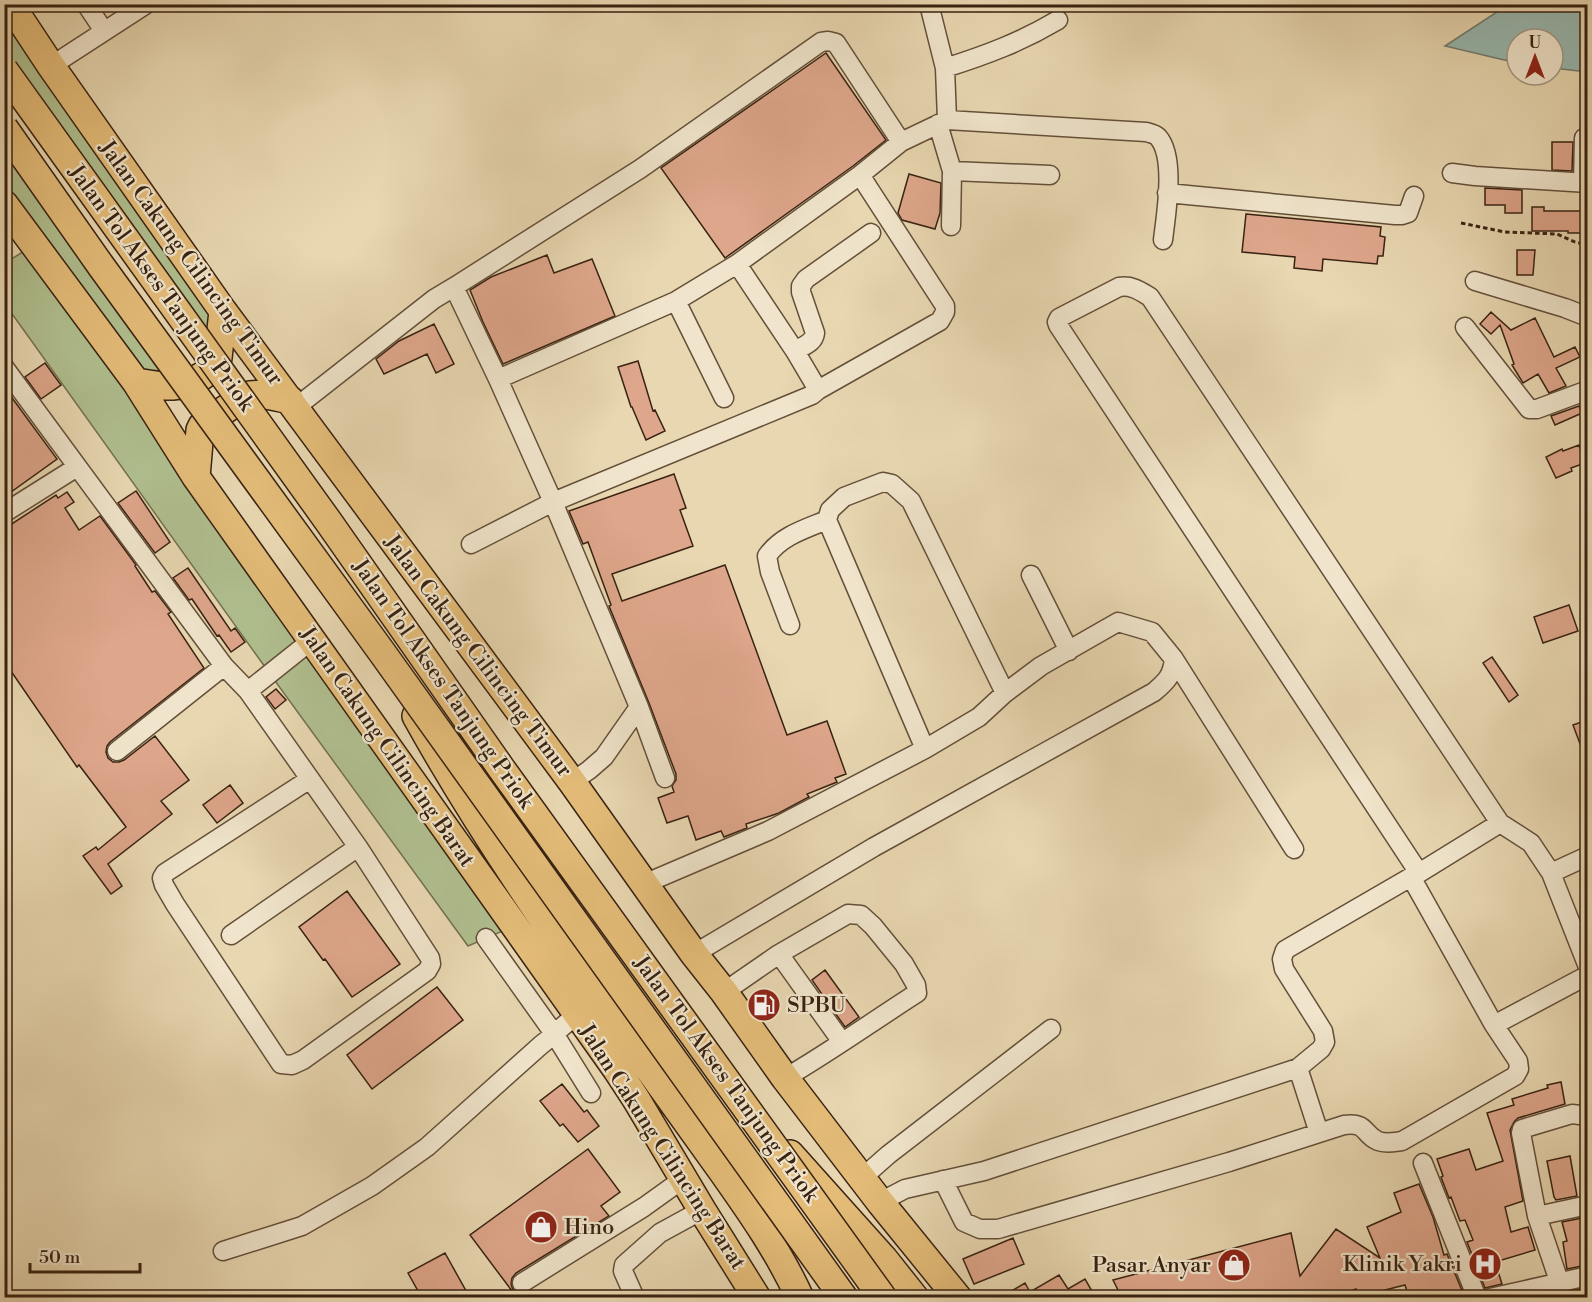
<svg xmlns="http://www.w3.org/2000/svg" width="1592" height="1302" font-family="'Libre Bodoni',serif">
  <style>
    .green { fill: #b0bf8f; stroke: #747050; stroke-width: 1.5 }
    .water { fill: #98b8b0; stroke: #727c70; stroke-width: 1.5 }
    .building { fill: #dea68b; stroke: #382211; stroke-width: 1.5 }
    .lines { fill: none; stroke-linecap: round; stroke-linejoin: round }
    .minor-casing { stroke: #644f39; stroke-width: 21 }
    .highway-casing { stroke: #382211; stroke-width: 30 }
    .path { stroke: #382211; stroke-width: 3; stroke-dasharray: 4.5 3; stroke-linecap: butt }
    .minor { stroke: #f0e5cc; stroke-width: 18 }
    .highway { stroke: #e4bc78; stroke-width: 27 }
    .highway-bridge-casing { stroke: #382211; stroke-width: 30; stroke-linecap: butt }
    .highway-bridge { stroke: #e4bc78; stroke-width: 27 }
    .labels { text-anchor: middle; dominant-baseline: central; stroke-width: 4.5; stroke-linejoin: round; paint-order: stroke }
    .street-label { font-size: 22px; fill: #382211; stroke: #f0e5cc }
    .poi-label { font-size: 22px; fill: #382211; stroke: #f0e5cc; text-anchor: start }
  </style>
  <rect width="100%" height="100%" fill="#e8d7b1"/>
  <filter id="stains"><feTurbulence type="fractalNoise" baseFrequency=".00333" numOctaves="4"/><feColorMatrix values="0 0 0 0 .2 0 0 0 0 .09 0 0 0 0 .02 0 0 0 .5 -.17"/></filter>
  <radialGradient id="worn" r=".72"><stop offset=".6" stop-color="#630" stop-opacity="0"/><stop offset="1" stop-color="#630" stop-opacity=".3"/></radialGradient>
  <path class="green" d="M4,5l219,306 -5,47 -213,-288z
    M4,128l186,255 -53,-1 377,544 -46,20 -198,-272 -265,-370v-41l29,-18 -29,-40z"/>
  <path class="water" d="M1509,4l78,1v67l-34,-4v-29h-36v24l-72,-17z"/>
  <path class="building" d="M826,53l60,87 -33,26 -128,92 -64,-90z
    M1552,142h21l-1,29 -20,-1z
    M909,174l32,9 -1,30 -5,16 -33,-9 -4,-7z
    M1485,188l37,2v23h-17v-8h-20z
    M1532,207h12v4h43v22h-19v-2h-36z
    M1246,214l135,13 -1,9 5,1 -2,19h-5l-1,8 -54,-5 -1,12 -28,-3 1,-11 -53,-5z
    M1517,250h18l-2,25h-16z
    M547,255l7,18 38,-14 23,57 -112,48 -20,-42 -13,-32 21,-13z
    M1491,312l20,18 24,-12 19,39 21,-10 5,10 -24,11 10,18 -17,7 -11,-19 -15,9 -11,-18 2,-1 -14,-39 -9,9 -11,-10z
    M434,324l20,40 -18,9 -9,-19 -43,20 -8,-15 23,-18z
    M638,361l15,50 2,-1 10,21 -19,9 -14,-33h-1l-13,-40z
    M45,363l16,22 -20,14 -16,-22z
    M4,387l53,72 -53,38z
    M1579,406l3,7 -27,12 -4,-9z
    M1579,445l6,18 -14,5 1,3 -16,7 -10,-21 16,-8 1,2z
    M674,474l12,34 -6,2 13,36 -81,28 10,27 103,-36 62,170 40,-14 19,53 -11,4 2,4 -30,12 2,3 -30,16 -33,11 1,4 -23,9 -3,-6 -25,9 -8,-24 -21,7 -9,-25 16,-6 -2,-6 4,-6v-6l-27,-71 -40,-97 2,-1 -23,-63 -5,2 -14,-33z
    M136,491l34,51 -15,11 -37,-50z
    M67,492l7,10 -9,6 14,22 21,-14 36,49 -1,1 17,26 3,-1 16,21 -3,2 36,54 -94,74 -3,4 -1,6 2,6 5,4h6l5,-2 31,-24 34,44 -28,21 11,13 -64,50 14,22 -11,8 -28,-38 13,-9 2,3 28,-23 -47,-62 -2,2 -73,-106v-132l52,-34 2,3z
    M188,568l43,63 4,-3 10,14 -14,10 -12,-17 -2,1 -25,-37 -3,1 -16,-22z
    M1569,605l9,26 -35,12 -9,-26z
    M1492,657l26,38 -9,7 -26,-39z
    M276,689l10,11 -11,9 -9,-12z
    M1587,720v40h-1l-13,-35z
    M230,785l13,18 -26,20 -14,-18z
    M347,891l53,73 -48,33 -27,-38 -2,1 -24,-33z
    M825,970l34,47 -14,10 -33,-47z
    M437,987l26,33 -91,69 -25,-34z
    M1561,1082l4,22 -47,14 -4,4 -4,8 13,71 -18,6 6,25 17,-5 7,23 -40,12 7,22 -17,4 -18,-46 6,-2 -8,-20 -5,1 -9,-24 -2,1 -8,-21 2,-1 -6,-17 32,-10 7,21 27,-9 -16,-48 27,-8 -2,-6 36,-11 -1,-3z
    M562,1084l22,28 3,-2 12,16 -21,16 -15,-18 -3,2 -20,-25z
    M588,1149l32,43 -19,14 8,10 -93,57 -4,5 -1,6 2,6 -1,1 -42,-56z
    M1570,1156l7,40 -21,4 -2,-3 -7,-36z
    M1419,1184l14,33 11,38 3,-1 18,44h-56l-4,-13 -24,6 3,7h-25l-3,-9 -26,9h-181l-3,-5 -24,5 -9,-18 178,-47 9,43 36,-47 44,29 -13,-31 34,-15 -7,-19z
    M1587,1217v48l-20,4 -4,-27 4,-1 -5,-19z
    M1013,1238l11,26 -50,20 -11,-25z
    M445,1253l25,45h-48l-14,-25z
    M1059,1275l9,14 17,-10 11,19h-96l25,-15 5,9z
    M1587,1288v10h-26l-1,-4z"/>
  <g class="lines">
    <defs>
      <path id="minor" d="M86,4l18,27
        M929,4l16,64 2,52
        M51,66l94,-61
        M945,68c41,-13 76,-26 113,-48
        M938,124l14,47 -1,55
        M952,171l98,4
        M1452,173l23,3 113,7
        M1583,183l1,-45
        M1167,193l228,22h7l6,-2 6,-17
        M1475,281l90,27 23,9
        M454,287l186,-118 181,-127 7,-1 8,2 65,99
        M676,301l48,97
        M1465,327l64,82h8l51,-19
        M795,351c8,-5 19,-8 20,-18l-14,-41v-6l5,-7 65,-46
        M4,367l220,299 24,25 110,156 72,111 1,6 -4,7 -124,89 -11,5 -11,-1 -106,-160 -11,-19 -2,-7 3,-5 145,-94
        M498,379l178,-78 61,-37 123,-89 41,-33 46,-22 199,12c4,1 9,2 12,5 18,20 8,77 5,103
        M818,390l122,-69 5,-9v-6l-85,-131
        M295,408l139,-109 20,-12 44,92 55,123 86,205 -35,50 -15,13 -17,12
        M4,513l73,-46
        M471,544l82,-42 259,-107 6,-5 -23,-39 -58,-87
        M1031,575l38,76
        M790,625l-20,-53 -3,-16c14,-20 38,-27 60,-36
        M1174,659l120,190
        M248,691l64,-51
        M639,707l26,71
        M117,751l107,-85
        M1419,873l81,-50
        M1551,873l37,94
        M1411,877l8,-4 -361,-548 -1,-3 2,-4 60,-31c13,-2 21,4 31,10l350,526 31,20 20,30 37,-17
        M644,884l124,-53 157,-82 -98,-229 3,-10 14,-13 39,-15 9,2 19,17 94,192
        M231,935l127,-88
        M486,938l69,97 36,58
        M694,954l180,-107 280,-155c13,-11 18,-16 20,-33l-22,-27 -34,-10 -77,44 -36,27 -26,24 -54,32
        M779,954l63,88
        M724,992l55,-38 69,-40 13,1 12,11 31,38 12,21 1,8c-44,28 -87,59 -132,85
        M1494,1025l94,-50
        M1298,1068l21,65
        M1423,1163l54,135
        M862,1178l26,-23 163,-126
        M880,1202l25,-13 79,-18 314,-103 23,-19 4,-7 -2,-11 -39,-62 -2,-10 3,-9 126,-73 83,148 24,36 1,8 -4,7 -113,65c-8,1 -16,3 -24,0 -16,-7 -10,-19 -34,-16l-115,37 -231,67h-18l-16,-7 -21,-42
        M1537,1216l51,-11
        M223,1251l79,-25 70,-40 55,-39 114,-102c13,-10 23,-21 36,-30
        M1559,1281l-22,-65 -16,-83 1,-4 50,-15 16,2
        M522,1283l122,-76 39,-28
        M635,1298l-12,-27 1,-6 36,-32 42,-23
        M1490,1298l98,-22"/>
      <path id="highway" d="M10,4l41,62 172,245 349,471 122,172 30,38 61,86 95,124 78,96
        M4,204l132,178 60,95 421,593 19,29 66,111 55,88
        M136,382c25,4 44,9 66,-6 7,-5 13,-9 16,-18l5,-47
        M196,477l4,-47 2,-4 5,-4 38,-26c15,-4 30,1 45,4
        M416,716c70,126 153,242 237,359 23,32 46,64 69,96 29,41 57,81 78,127
        M790,1154l94,105 31,39"/>
    </defs>
    <use href="#minor" class="minor-casing"/>
    <use href="#highway" class="highway-casing"/>
    <path class="path" d="M1461,223l44,9 52,2 18,8 13,3"/>
    <use href="#minor" class="minor"/>
    <use href="#highway" class="highway"/>
    <defs>
      <path id="highway-bridge" d="M4,70l324,451 173,247 382,530
        M4,128l97,138 280,385 463,647"/>
    </defs>
    <use href="#highway-bridge" class="highway-bridge-casing"/>
    <use href="#highway-bridge" class="highway-bridge"/>
  </g>
  <defs>
    <symbol id="fuel-disc" viewBox="-11 -11 22 22"><circle r="9.5" fill="#8f2418" stroke="#f0e5cc"/><path d="M-5.5-6h7V0h2V4h1.3V-2.5L3-4.5l.8-.8L6-3V5H2.5V1h-1V6h-7ZM-4.2-4.7v3.2H.2V-4.7Z" fill="#fff"/></symbol>
    <symbol id="shop-disc" viewBox="-11 -11 22 22"><circle r="9.5" fill="#8f2418" stroke="#f0e5cc"/><path d="M-5-2.5h2.3a2.7 3.5 0 0 1 5.4 0H5L5.5 6h-11ZM-1.5-2.5h3a1.5 2.3 0 0 0-3 0Z" fill="#fff"/></symbol>
    <symbol id="hospital-disc" viewBox="-11 -11 22 22"><circle r="9.5" fill="#8f2418" stroke="#f0e5cc"/><path d="M-5-5h3v3.5h4V-5h3V5h-3V1.5h-4V5h-3Z" fill="#fff"/></symbol>
  </defs>
  <g fill-rule="evenodd">
    <use href="#fuel-disc" x="745" y="986" width="38" height="38"/>
    <use href="#shop-disc" x="522" y="1208" width="38" height="38"/>
    <use href="#hospital-disc" x="1466" y="1245" width="38" height="38"/>
    <use href="#shop-disc" x="1215" y="1246" width="38" height="38"/>
  </g>
  <g class="labels">
    <g class="street-label">
      <text transform="translate(191 263) rotate(54)">Jalan Cakung Cilincing Timur</text>
      <text transform="translate(161 288) rotate(54)">Jalan Tol Akses Tanjung Priok</text>
      <text transform="translate(478 656) rotate(53)">Jalan Cakung Cilincing Timur</text>
      <text transform="translate(443 684) rotate(55)">Jalan Tol Akses Tanjung Priok</text>
      <text transform="translate(387 747) rotate(55)">Jalan Cakung Cilincing Barat</text>
      <text transform="translate(726 1079) rotate(54)">Jalan Tol Akses Tanjung Priok</text>
      <text transform="translate(662 1147) rotate(57)">Jalan Cakung Cilincing Barat</text>
    </g>
    <g class="poi-label">
      <text x="787" y="1005">SPBU</text>
      <text x="564" y="1227">Hino</text>
      <text x="1462" y="1264" text-anchor="end">Klinik Yakri</text>
      <text x="1211" y="1265" text-anchor="end">Pasar Anyar</text>
    </g>
  </g>
  <rect width="1592" height="1302" fill="none" stroke="#e8d7b1" stroke-width="24"/>
  <rect x="6" y="6" width="1580" height="1290" fill="none" stroke="#382211" stroke-width="3"/>
  <rect x="12" y="12" width="1568" height="1278" fill="none" stroke="#382211" stroke-width="1.5"/>
  <g transform="translate(1535 57)"><circle r="28" fill="#f0e5cc" stroke="#a69781" stroke-width="1.5"/>
  <path d="M0-4.5L10 22L0 15L-10 22Z" fill="#8f2418"/>
  <text y="-9" font-size="16" font-weight="bold" text-anchor="middle" fill="#382211">U</text>
  </g>
  <path d="M30 1263v9h110v-9" fill="none" stroke="#382211" stroke-width="3"/>
  <text x="39" y="1263" font-size="18" fill="#382211" stroke="#f0e5cc" stroke-width="4.5" paint-order="stroke">50 m</text>
  <rect width="100%" height="100%" filter="url(#stains)"/>
  <rect width="100%" height="100%" fill="url(#worn)"/>
</svg>
